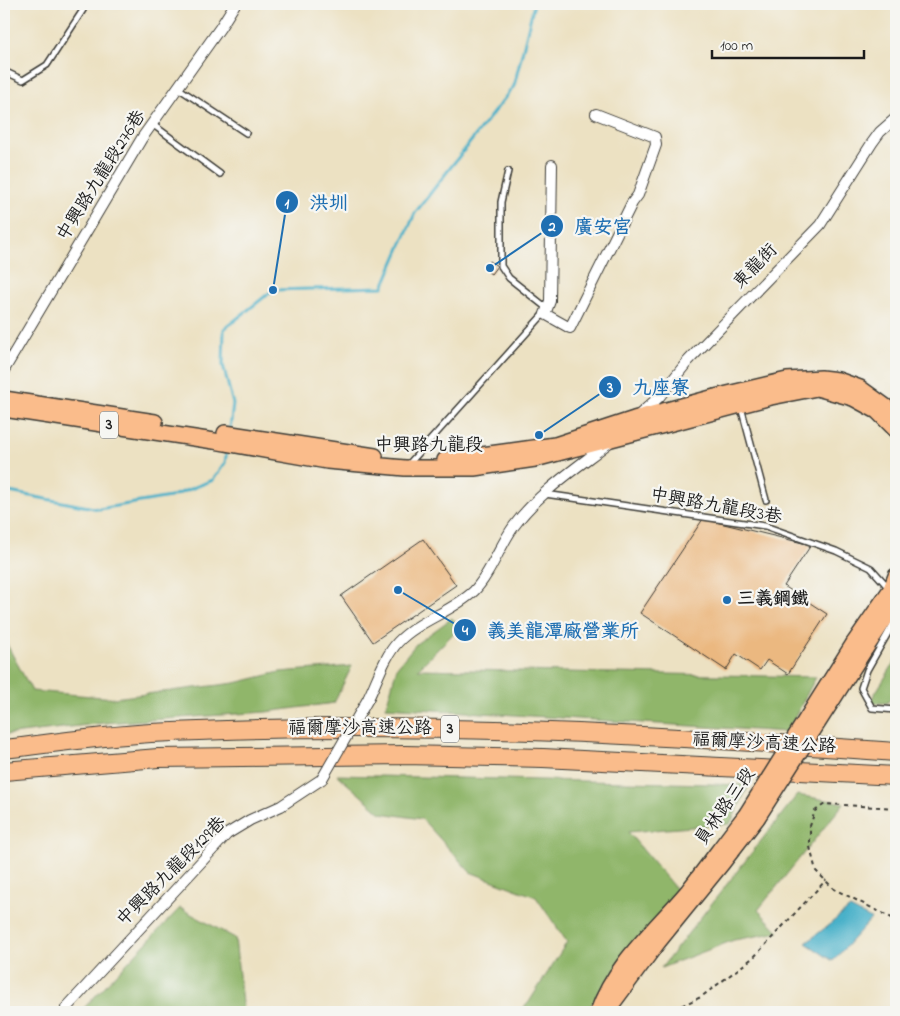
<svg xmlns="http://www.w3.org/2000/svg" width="900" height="1016" font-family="'Indie Flower','LXGW WenKai TC',sans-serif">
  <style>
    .forest { fill: #90b66b; stroke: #566944 }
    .water { fill: #4ab1c9; stroke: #336672 }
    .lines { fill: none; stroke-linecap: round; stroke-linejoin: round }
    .stream { stroke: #4ab1c9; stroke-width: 3 }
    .building { fill: #ebb880 }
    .service-casing { stroke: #3b3a35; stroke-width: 8 }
    .minor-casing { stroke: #3b3a35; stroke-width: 12 }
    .primary-casing { stroke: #3b3a35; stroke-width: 18 }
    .motorway-casing { stroke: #3b3a35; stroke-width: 20 }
    .path { stroke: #3b3a35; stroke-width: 2; stroke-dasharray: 4 4; stroke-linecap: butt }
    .service { stroke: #fff; stroke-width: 5 }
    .minor { stroke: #fff; stroke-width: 10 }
    .primary { stroke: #fabc8b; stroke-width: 15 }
    .motorway { stroke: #fabc8b; stroke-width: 18 }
    .minor-bridge-casing { stroke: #3b3a35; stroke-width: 12; stroke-linecap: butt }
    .primary-bridge-casing { stroke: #3b3a35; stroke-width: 18; stroke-linecap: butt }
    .minor-bridge { stroke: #fff; stroke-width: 10 }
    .primary-bridge { stroke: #fabc8b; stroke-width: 15 }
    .poi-dot { fill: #1f6fb2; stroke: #f6f6f2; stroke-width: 2 }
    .labels { text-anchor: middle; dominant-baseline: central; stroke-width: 4.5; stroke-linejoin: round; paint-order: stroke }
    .shield { fill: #f6f6f2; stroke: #5d5d5c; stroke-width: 1 }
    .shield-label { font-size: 16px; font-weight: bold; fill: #1c1c1c }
    .street-label { font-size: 18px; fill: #1c1c1c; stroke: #f6f6f2 }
    .poi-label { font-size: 18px; font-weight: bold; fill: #1c1c1c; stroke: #f6f6f2; text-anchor: start }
    .leader { fill: none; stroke: #1f6fb2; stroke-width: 2 }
    .callout-dot { fill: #1f6fb2; stroke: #f6f6f2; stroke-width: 2 }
    .mark-label { font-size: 15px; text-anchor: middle; font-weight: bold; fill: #fff }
    .callout-label { font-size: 19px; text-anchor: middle; font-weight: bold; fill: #1f6fb2; stroke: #f6f6f2; stroke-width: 4.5; stroke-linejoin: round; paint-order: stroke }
  </style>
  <rect width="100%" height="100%" fill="#f6f6f2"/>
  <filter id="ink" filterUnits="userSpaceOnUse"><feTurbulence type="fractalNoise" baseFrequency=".02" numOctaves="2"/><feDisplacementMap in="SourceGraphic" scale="10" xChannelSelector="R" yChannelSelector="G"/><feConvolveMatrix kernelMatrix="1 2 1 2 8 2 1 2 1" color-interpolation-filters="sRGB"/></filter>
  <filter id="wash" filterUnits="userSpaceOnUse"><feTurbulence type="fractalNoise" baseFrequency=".0096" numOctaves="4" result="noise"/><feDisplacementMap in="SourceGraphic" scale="20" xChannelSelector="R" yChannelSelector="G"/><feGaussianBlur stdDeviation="1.12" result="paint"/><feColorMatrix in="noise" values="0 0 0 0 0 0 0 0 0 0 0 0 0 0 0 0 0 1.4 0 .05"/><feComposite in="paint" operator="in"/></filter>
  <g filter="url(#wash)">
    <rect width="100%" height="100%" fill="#ece1c2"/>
    <path class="forest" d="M452,618l8,9 -42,42 398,8 -29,55 -401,-25 11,-40 19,-23z
      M4,639l28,52 82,7 121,-15 45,-11 72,-6 -18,37 -68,9 -162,11 -100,12z
      M896,660v33l-9,10h-18z
      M337,775l412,10 -19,39 -102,8 52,62 -89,111 -3,7h-68l9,-10 38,-60 -31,-45 -66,-25 -48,-53 -41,-6z
      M797,795l47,8 -86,107 21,22 -45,8 -73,28z
      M180,908l55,30 8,74h-163z"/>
    <path class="water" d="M850,908l21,11 -38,42 -27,-18z"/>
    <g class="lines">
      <path class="stream" d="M230,429l3,-25 -10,-39 1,-36 49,-39 110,-3 32,-74 99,-127 20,-82
        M4,491l95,18 71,-12 43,-17 12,-17 2,-15"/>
    </g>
    <g id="blocks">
      <path class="building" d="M490,261l7,5 -6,8 -7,-5z
        M703,519l108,26 -27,41 43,28 -39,60 -21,-14 -7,10 -24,-16 -10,16 -86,-57z
        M423,539l33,46 -83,57 -32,-46z"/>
    </g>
  </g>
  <g filter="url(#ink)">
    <use href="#blocks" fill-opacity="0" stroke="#3b3a35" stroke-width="1"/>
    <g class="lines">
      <defs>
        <path id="service" d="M4,71l19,9 24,-15 36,-55 2,-6
          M178,88l68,45
          M152,124l68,50
          M741,407l25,93
          M407,466l141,-157 -39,-31 -8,-12v-64l7,-31
          M545,494l220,32 71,25 35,17 18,20
          M896,619l-29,51 -6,18 11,20 24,2"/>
        <path id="minor" d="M552,165l-2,136 -5,13 25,14 62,-125 6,-8 18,-50 -1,-8 -59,-23
          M4,370l138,-232 78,-110 15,-24
          M638,416l21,-19 29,-36 132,-136 52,-82 8,-11 16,-14
          M368,699c9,-18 16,-42 30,-57 21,-22 54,-30 76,-51 16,-16 26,-46 40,-65 25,-34 64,-59 97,-85
          M66,1012v-4l161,-174 23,-14 31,-14 41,-27"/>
        <path id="primary" d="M4,399l151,23
          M4,409l210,32 113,20 78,7h69l61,-9 236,-62 46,-9 36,10 24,13 19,19
          M225,433l150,23
          M445,460l110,-15 79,-26 81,-22 72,-17 34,-2 17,2 22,8 36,26
          M854,643l37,-54 5,-13
          M865,649l31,-47
          M598,1012c17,-49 57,-82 90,-121 20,-25 38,-51 58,-76
          M608,1012l1,-4 49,-66 65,-80 34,-44"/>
        <path id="motorway" d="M4,749c49,-6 98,-13 147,-16 248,-13 498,1 745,19
          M4,771l154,-13 247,-3 138,3 353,18"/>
      </defs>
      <use href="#service" class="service-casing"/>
      <use href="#minor" class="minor-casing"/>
      <use href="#primary" class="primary-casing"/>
      <use href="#motorway" class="motorway-casing"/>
      <path class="path" d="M896,808l-71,-4 -10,7 -5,15v21l6,24 18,18 62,31
        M667,1012l34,-15 53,-40 72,-77"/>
      <use href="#service" class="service"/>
      <use href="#minor" class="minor"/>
      <use href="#primary" class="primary"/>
      <use href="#motorway" class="motorway"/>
      <defs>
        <path id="minor-bridge" d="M322,779l46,-80"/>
        <path id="primary-bridge" d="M746,815l108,-172
          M757,818l108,-169"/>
      </defs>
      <use href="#minor-bridge" class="minor-bridge-casing"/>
      <use href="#primary-bridge" class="primary-bridge-casing"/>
      <use href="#minor-bridge" class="minor-bridge"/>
      <use href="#primary-bridge" class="primary-bridge"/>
    </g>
  </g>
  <circle class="poi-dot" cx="727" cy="600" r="5"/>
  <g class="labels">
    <g class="shield">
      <rect x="100" y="411.5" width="18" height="27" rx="4"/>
      <rect x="441" y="715.5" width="18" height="27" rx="4"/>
    </g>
    <g class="shield-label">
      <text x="109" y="425">3</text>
      <text x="450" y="729">3</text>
    </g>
    <g class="street-label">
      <text transform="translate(102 176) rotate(-58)">中興路九龍段276巷</text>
      <text transform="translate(756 267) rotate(-46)">東龍街</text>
      <text x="429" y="446">中興路九龍段</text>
      <text transform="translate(716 507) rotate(10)">中興路九龍段3巷</text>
      <text x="360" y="729">福爾摩沙高速公路</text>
      <text transform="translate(764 744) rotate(3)">福爾摩沙高速公路</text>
      <text transform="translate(726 807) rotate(-55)">員林路三段</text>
      <text transform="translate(172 872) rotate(-45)">中興路九龍段129巷</text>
    </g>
    <g class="poi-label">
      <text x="737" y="600">三義鋼鐵</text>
    </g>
  </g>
  <path class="leader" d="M273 290L287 202M490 268L552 226M539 435L610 387M398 590L465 630"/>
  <g class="callout-dot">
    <circle cx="273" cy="290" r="5"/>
    <circle cx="490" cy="268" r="5"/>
    <circle cx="539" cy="435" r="5"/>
    <circle cx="398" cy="590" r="5"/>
    <circle cx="287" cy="202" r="12"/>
    <circle cx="552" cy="226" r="12"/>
    <circle cx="610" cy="387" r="12"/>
    <circle cx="465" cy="630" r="12"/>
  </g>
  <g class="mark-label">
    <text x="287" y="208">1</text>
    <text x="552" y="231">2</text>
    <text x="610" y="392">3</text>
    <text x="465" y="635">4</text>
  </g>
  <g class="callout-label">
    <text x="329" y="209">洪圳</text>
    <text x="603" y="233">廣安宮</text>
    <text x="661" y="394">九座寮</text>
    <text x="563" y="637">義美龍潭廠營業所</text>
  </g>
  <rect width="900" height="1016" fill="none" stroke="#f6f6f2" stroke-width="20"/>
  <path d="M712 50v8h152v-8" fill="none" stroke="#1c1c1c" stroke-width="2.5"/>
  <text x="720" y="50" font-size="15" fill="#1c1c1c" stroke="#f6f6f2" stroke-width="4" paint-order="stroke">100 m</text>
</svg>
